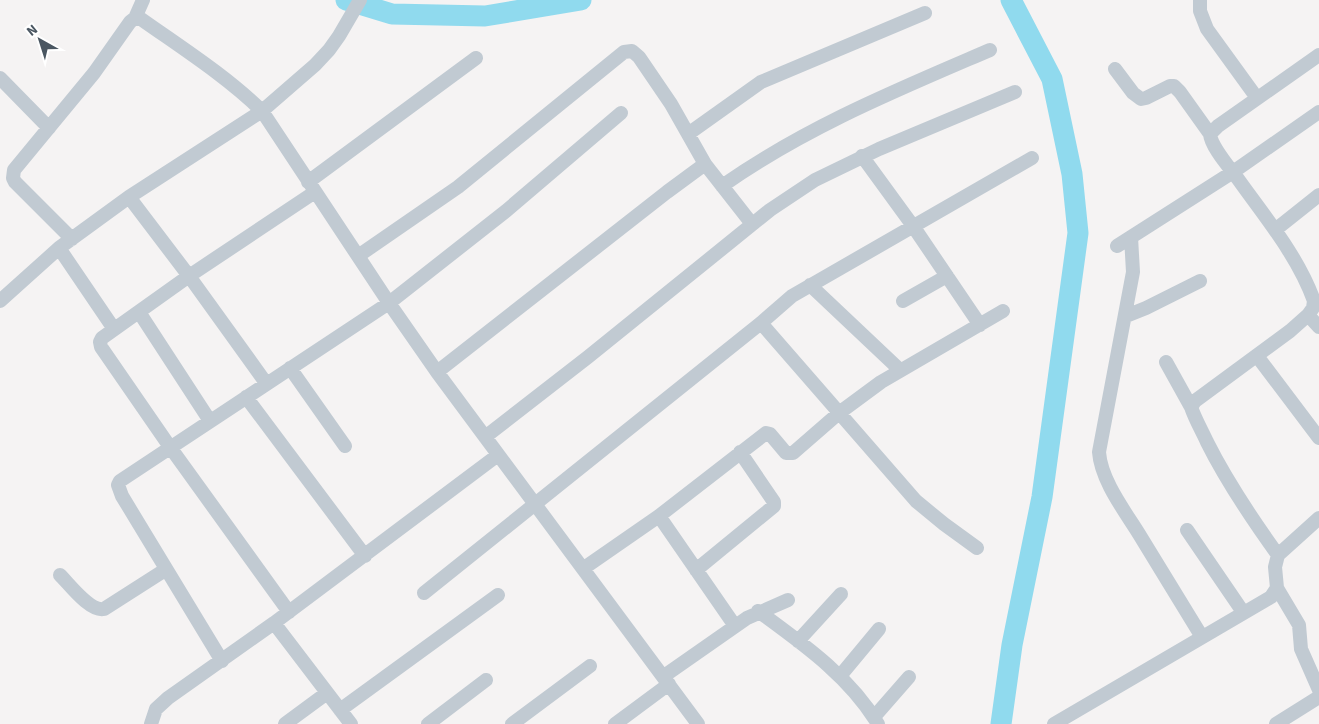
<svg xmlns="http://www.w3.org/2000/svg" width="1319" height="724" font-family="'Source Sans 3',sans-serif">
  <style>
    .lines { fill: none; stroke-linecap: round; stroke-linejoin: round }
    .river { stroke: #90daee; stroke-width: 21 }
    .minor { stroke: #c1cad2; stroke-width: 14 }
  </style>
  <rect width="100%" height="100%" fill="#f5f3f3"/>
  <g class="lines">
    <path class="river" d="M346,0l46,14 93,2 96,-16
      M1001,724l11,-79 30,-148 36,-264 -6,-59 -20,-95 -41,-79"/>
    <path class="minor" d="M1200,0v11l7,18 50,69
      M135,18l6,1c41,29 85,57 121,92l127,192 48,69 261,352
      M1115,69l18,24 8,6 5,-1 24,-12h4l6,6 30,42
      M0,78l49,50
      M688,134l73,-52 164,-69
      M862,156l51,70 67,99
      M308,182l168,-124
      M722,186c84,-59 175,-96 268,-136
      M129,197l60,79 77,107
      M1275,230l44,-35
      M1131,237l2,35 -34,180c2,28 25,58 40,82 21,34 42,69 63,103
      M72,239l-57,-57 -2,-4 1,-8 80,-97 36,-51 5,-4 8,-18
      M1117,246l116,-74 86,-60
      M59,248l55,81
      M358,256l100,-69 166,-135 8,-1 7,6 32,47 34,60 47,60
      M810,285l90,85
      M0,301l59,-53 70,-51 133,-86 53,-46 14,-15 10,-14 21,-36
      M903,301l44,-25
      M139,312l71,109
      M1308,315l11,12
      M1126,316l20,-8 54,-27
      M761,323l155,178 28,23 33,24
      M1257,356l62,82
      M1166,362l25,45
      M290,368l55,78
      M437,372l230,-180 38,-28
      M246,397l119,159
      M485,437l103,-80 182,-147 45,-30 64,-31 136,-57
      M659,516l76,110
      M1187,530l56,82
      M1278,555c-26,-36 -51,-73 -71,-113 -5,-11 -12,-23 -16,-35l4,-6 95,-70 18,-16 5,-7 1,-7c-16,-45 -49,-84 -76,-122 -8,-11 -27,-32 -28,-45l8,-8 101,-71
      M584,568l75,-52 107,-83 4,1 16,19h7l46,-40 42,-31 122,-71
      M696,570l78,-64v-4l-34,-50
      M60,575c10,10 30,37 44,34l61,-39
      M1277,588l22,37 2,24 18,41
      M424,593l337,-270 31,-27 240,-138
      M758,611c45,33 91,65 120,113
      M289,612l-119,-165 -69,-100 -1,-5 2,-4 87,-62 126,-84
      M274,623l77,101
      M798,641l43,-47
      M222,661l-100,-165 -4,-11 2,-4 269,-178 117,-92 115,-98
      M664,676l83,-58 41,-18
      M840,676l39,-47
      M340,710l158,-115
      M874,717l35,-40
      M151,724l5,-15 12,-11 106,-75 224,-168
      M285,724l42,-31
      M428,724l58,-44
      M512,724l78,-58
      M615,724l54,-40
      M1054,724l217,-127 6,-9 -2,-21 3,-12 41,-37
      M1276,724l43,-27"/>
  </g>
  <g transform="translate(40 40) rotate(321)" stroke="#ffffff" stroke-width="4" paint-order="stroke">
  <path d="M0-4L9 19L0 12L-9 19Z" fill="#4a5661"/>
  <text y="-8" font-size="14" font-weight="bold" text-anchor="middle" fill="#4a5661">N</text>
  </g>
</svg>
